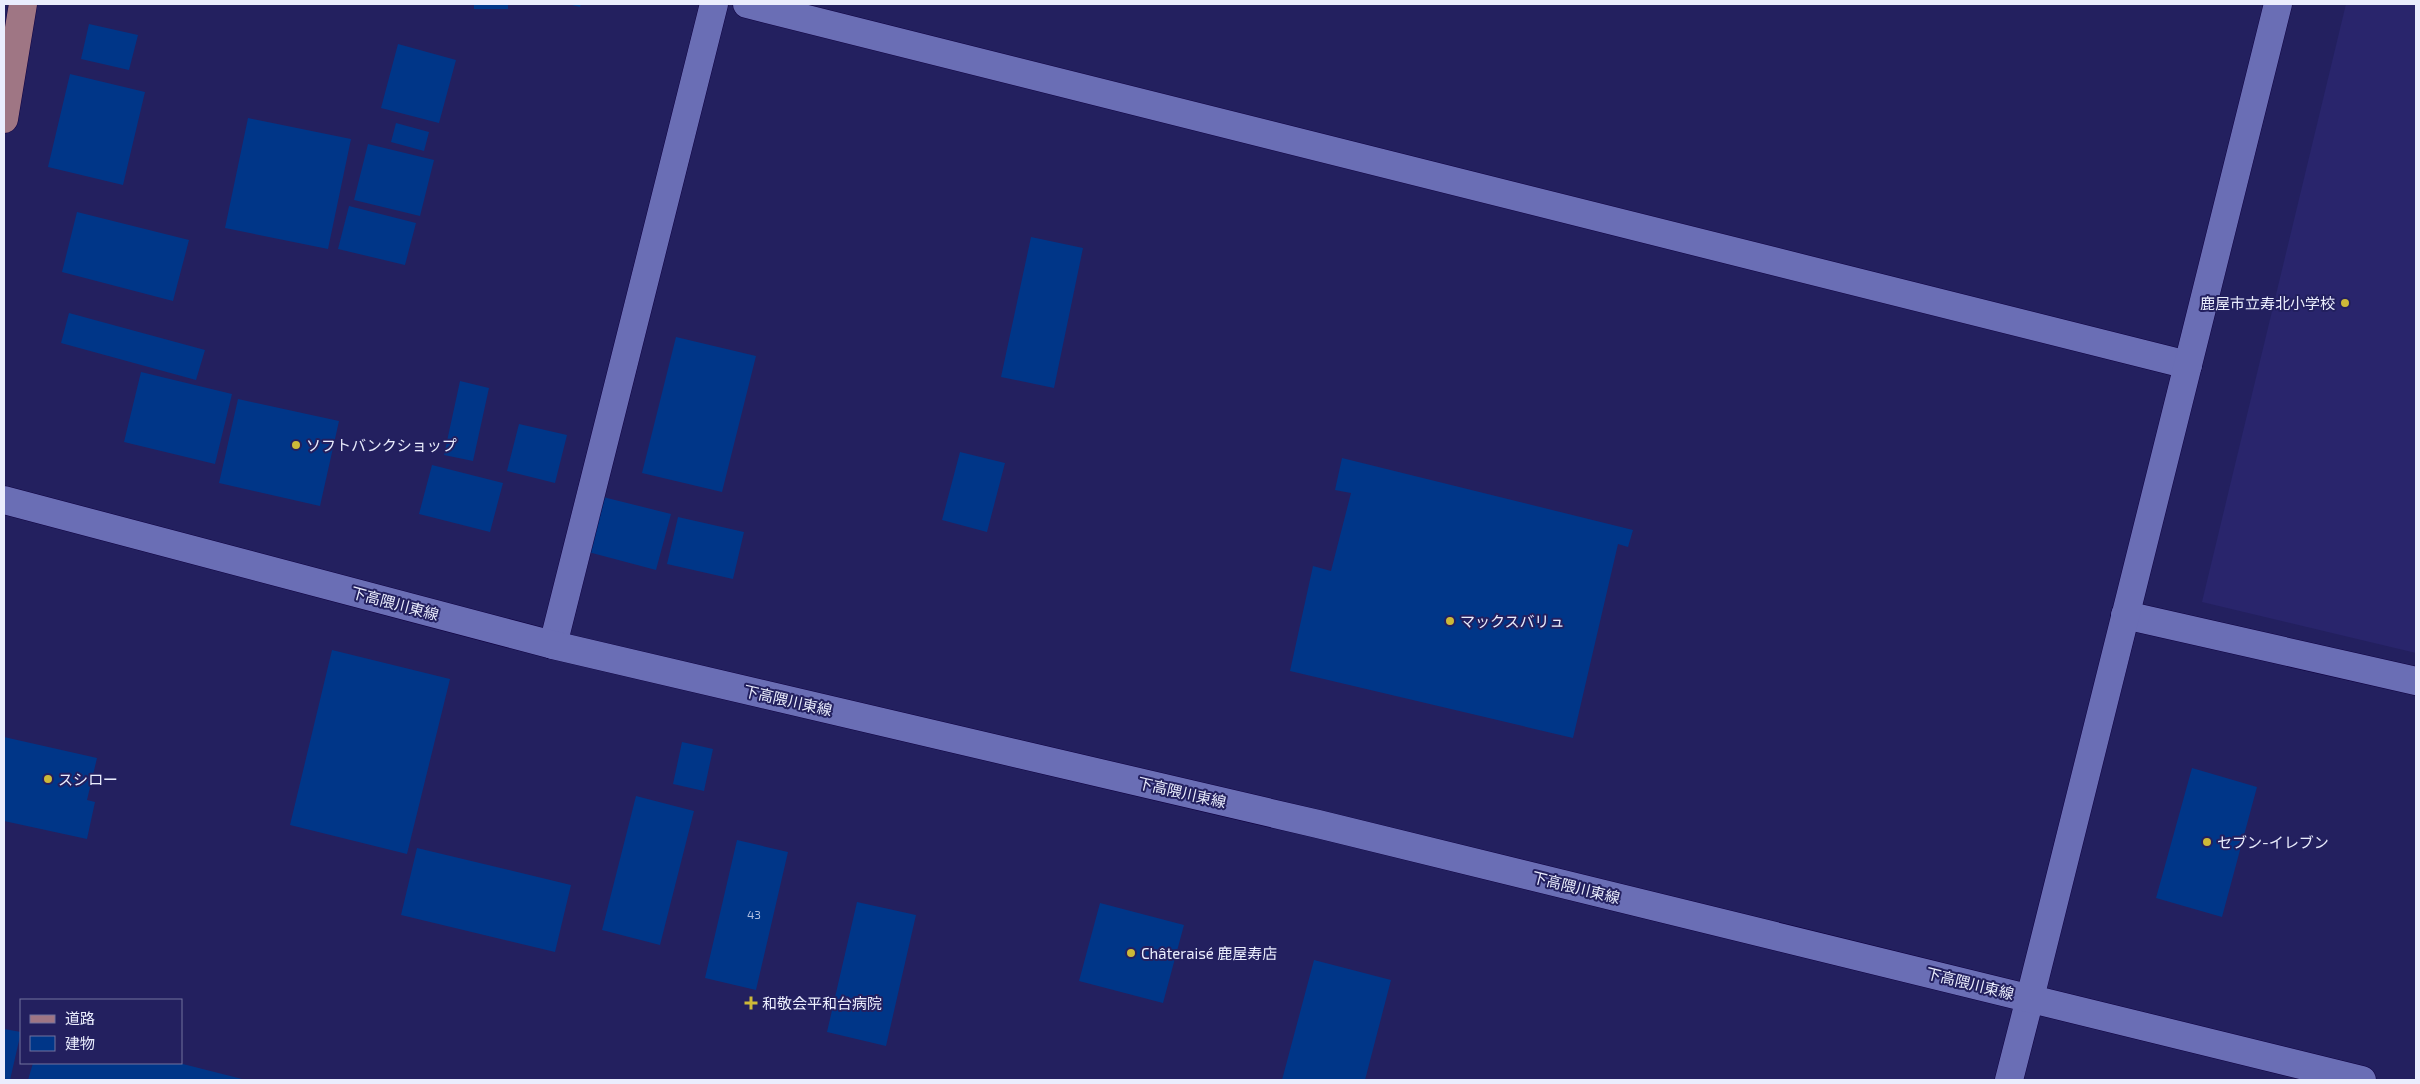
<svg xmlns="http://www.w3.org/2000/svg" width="2420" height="1084" font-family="'Exo 2','Noto Sans JP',sans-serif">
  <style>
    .built { fill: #29256c }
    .building { fill: #003688 }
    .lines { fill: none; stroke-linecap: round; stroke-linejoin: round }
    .street-casing { stroke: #100242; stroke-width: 29 }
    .secondary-casing { stroke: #100242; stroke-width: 29 }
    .primary-casing { stroke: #100242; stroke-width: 29 }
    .street { stroke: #6a6eb5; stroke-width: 28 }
    .secondary { stroke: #6a6eb5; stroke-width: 28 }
    .primary { stroke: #9f7684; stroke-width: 28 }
    .poi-dot { fill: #cdb938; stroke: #23205f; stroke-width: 2 }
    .labels { text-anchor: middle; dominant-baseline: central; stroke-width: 4; stroke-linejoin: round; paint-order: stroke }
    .number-label { font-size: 12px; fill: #b0bfe0 }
    .poi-label { font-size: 15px; fill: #eaedfd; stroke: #23205f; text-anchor: start }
    .street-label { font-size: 15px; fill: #eaedfd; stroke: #23205f }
  </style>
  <rect width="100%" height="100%" fill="#23205f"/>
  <path class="built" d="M2346,4h70v649l-214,-51z"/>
  <path class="building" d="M474,4h34v5h-34z
    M568,4h13l-1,3z
    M89,24l49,11 -9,35 -48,-11z
    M398,44l58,16 -17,63 -58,-15z
    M70,74l75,18 -22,93 -75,-18z
    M248,118l103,21 -23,110 -103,-21z
    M396,123l33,9 -5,19 -33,-9z
    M368,144l66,16 -14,56 -66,-16z
    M349,206l67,17 -11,42 -67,-16z
    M77,212l112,28 -16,61 -111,-29z
    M1031,237l52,11 -29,140 -53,-11z
    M69,313l136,37 -9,30 -135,-37z
    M676,337l80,19 -34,136 -80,-19z
    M141,372l91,22 -17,70 -91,-22z
    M460,381l29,7 -16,73 -29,-6z
    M238,399l101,22 -19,85 -101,-23z
    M519,424l48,11 -12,48 -48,-12z
    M960,452l45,11 -18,69 -45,-12z
    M1342,458l291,72 -5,17 -10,-3 -45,194 -283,-67 23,-105 18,5 20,-78 -16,-3z
    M432,465l71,18 -13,49 -71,-18z
    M591,494l80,20 -15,56 -79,-21z
    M678,517l66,15 -11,47 -66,-15z
    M332,650l118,29 -43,175 -117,-29z
    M4,737l93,21 -10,42 8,2 -8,37 -83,-18z
    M682,742l31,7 -9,42 -31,-7z
    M2192,768l65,19 -35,130 -66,-19z
    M636,796l58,15 -34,134 -58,-15z
    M737,840l51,12 -32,138 -51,-12z
    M417,848l154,37 -16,67 -154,-37z
    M857,902l59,13 -30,131 -59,-14z
    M1100,903l84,22 -21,78 -84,-22z
    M1314,960l77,20 -26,100h-83z
    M4,1029l17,3 -11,48h-6z
    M33,1063h146l67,17h-218z"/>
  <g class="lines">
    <defs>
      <path id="street" d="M747,4l1441,361
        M2125,615l291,66
        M553,645l161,-641
        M2009,1080l21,-82"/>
      <path id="secondary" d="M4,500l549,145 765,179 1044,256
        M2030,998l248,-994"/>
      <path id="primary" d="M4,119l19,-115"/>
    </defs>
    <use href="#street" class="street-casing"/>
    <use href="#secondary" class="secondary-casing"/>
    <use href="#primary" class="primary-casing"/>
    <use href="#street" class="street"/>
    <use href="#secondary" class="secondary"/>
    <use href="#primary" class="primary"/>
  </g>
  <g class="poi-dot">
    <circle cx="2345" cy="303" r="5"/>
    <circle cx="296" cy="445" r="5"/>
    <circle cx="1450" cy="621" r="5"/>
    <circle cx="48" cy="779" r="5"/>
    <circle cx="2207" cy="842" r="5"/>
    <circle cx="1131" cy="953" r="5"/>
    <path d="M748.5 995.5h5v5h5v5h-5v5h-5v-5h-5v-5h5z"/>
  </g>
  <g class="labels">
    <g class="number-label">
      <text x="754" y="914">43</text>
    </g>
    <g class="poi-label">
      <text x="2335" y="303" text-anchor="end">鹿屋市立寿北小学校</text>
      <text x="306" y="445">ソフトバンクショップ</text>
      <text x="1460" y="621">マックスバリュ</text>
      <text x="58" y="779">スシロー</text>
      <text x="2217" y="842">セブン-イレブン</text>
      <text x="1141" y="953">Châteraisé 鹿屋寿店</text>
      <text x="762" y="1003">和敬会平和台病院</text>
    </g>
    <g class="street-label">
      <text transform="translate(395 603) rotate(15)">下高隈川東線</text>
      <text transform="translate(788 700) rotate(13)">下高隈川東線</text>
      <text transform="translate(1182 792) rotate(13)">下高隈川東線</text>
      <text transform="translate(1576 887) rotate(14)">下高隈川東線</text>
      <text transform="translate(1970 983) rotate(14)">下高隈川東線</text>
    </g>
  </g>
  <rect width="2420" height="1084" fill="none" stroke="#eaedfd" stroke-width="10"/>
  <rect x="20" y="999" width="162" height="65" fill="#23205f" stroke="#73729e"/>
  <rect x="30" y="1015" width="25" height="8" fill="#9f7684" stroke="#73729e"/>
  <text x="65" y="1024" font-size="15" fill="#eaedfd">道路</text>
  <rect x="30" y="1036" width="25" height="15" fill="#003688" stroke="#73729e"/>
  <text x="65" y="1049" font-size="15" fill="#eaedfd">建物</text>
</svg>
